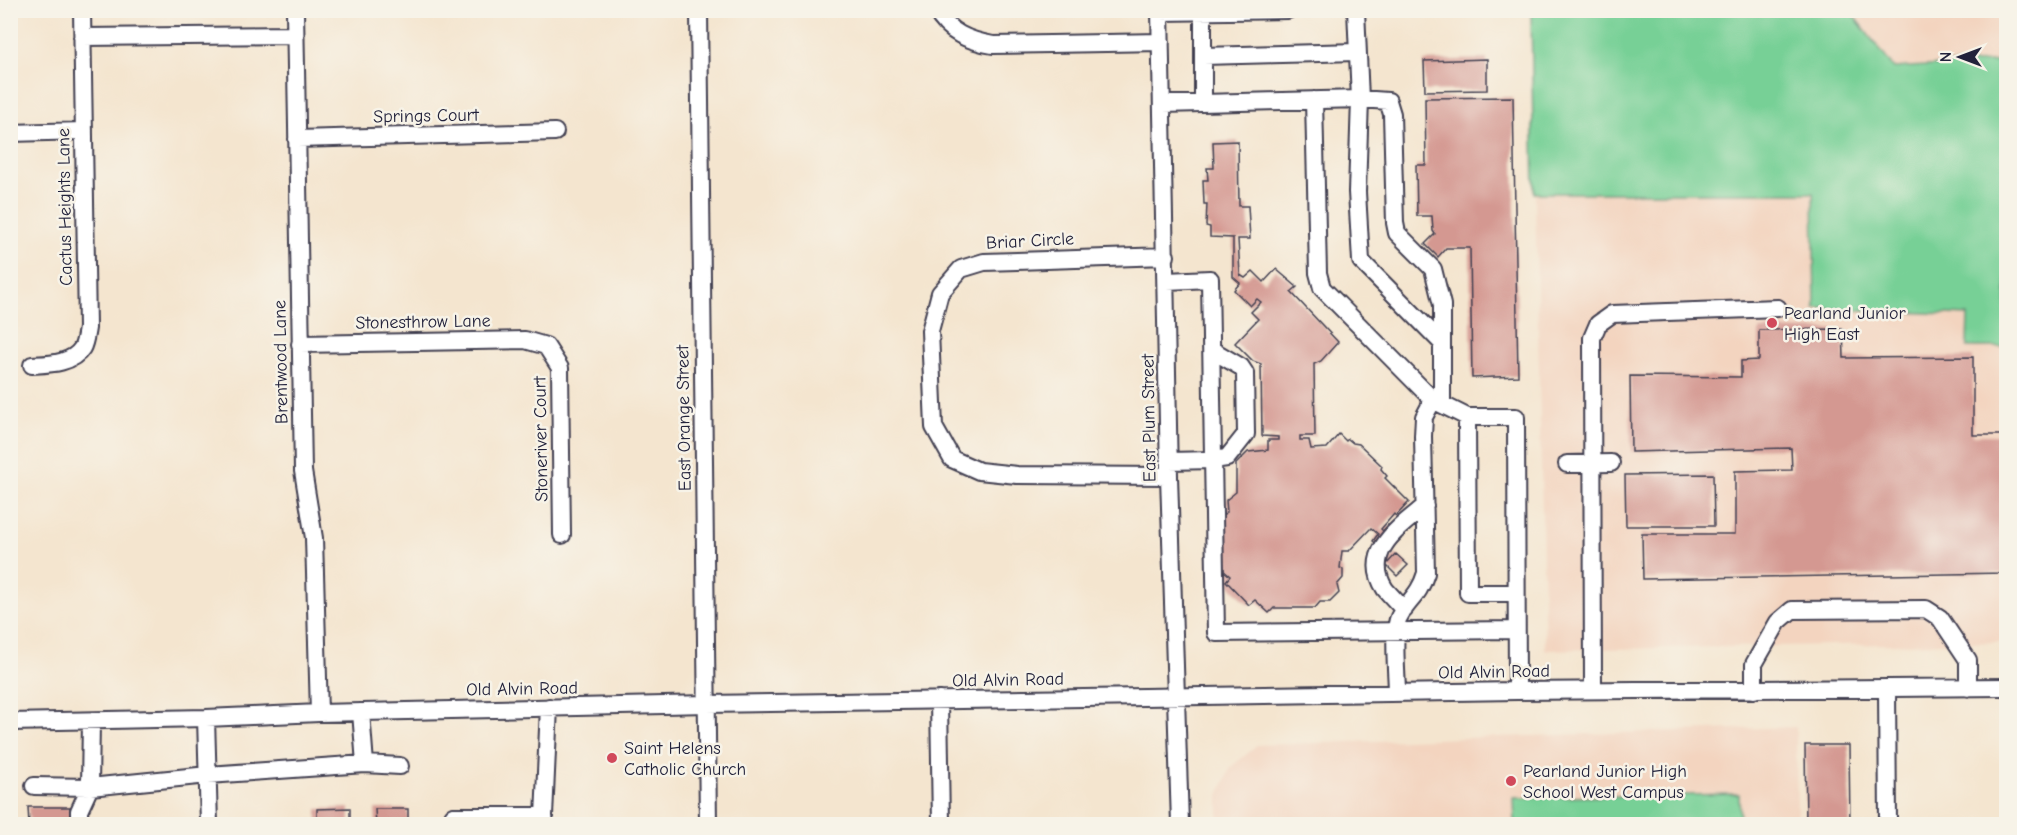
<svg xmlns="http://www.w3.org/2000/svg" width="2017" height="835" font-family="'Comic Neue',sans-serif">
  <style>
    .built { fill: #f3d4bf }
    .green { fill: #77d096; stroke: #4c7968; stroke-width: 1.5 }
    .building { fill: #d49891 }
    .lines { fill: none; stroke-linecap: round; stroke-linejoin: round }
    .minor-casing { stroke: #423f51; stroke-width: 20 }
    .minor { stroke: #fff; stroke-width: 16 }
    .poi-dot { fill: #d1495b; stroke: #f7f3e8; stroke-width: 2 }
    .labels { text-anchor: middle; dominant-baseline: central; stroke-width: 5; stroke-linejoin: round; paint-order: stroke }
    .street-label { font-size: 18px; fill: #22223b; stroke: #f7f3e8 }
    .poi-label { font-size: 18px; fill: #22223b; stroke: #f7f3e8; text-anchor: start }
  </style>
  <rect width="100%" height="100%" fill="#f7f3e8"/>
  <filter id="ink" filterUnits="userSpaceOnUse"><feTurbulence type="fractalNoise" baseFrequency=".0167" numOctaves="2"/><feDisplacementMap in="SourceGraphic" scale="12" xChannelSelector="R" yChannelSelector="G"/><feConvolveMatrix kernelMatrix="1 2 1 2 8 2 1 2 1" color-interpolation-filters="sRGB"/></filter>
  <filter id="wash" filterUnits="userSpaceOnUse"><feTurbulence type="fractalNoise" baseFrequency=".008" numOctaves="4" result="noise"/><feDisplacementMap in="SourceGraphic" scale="24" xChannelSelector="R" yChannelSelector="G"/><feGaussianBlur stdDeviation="1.35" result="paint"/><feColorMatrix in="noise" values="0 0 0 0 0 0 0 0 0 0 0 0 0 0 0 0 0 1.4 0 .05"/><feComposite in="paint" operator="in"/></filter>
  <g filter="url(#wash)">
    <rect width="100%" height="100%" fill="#f4e5cf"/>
    <path class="built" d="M1531,11h475v631l-461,8z
      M1796,727l1,97h-578v-29l12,-28 27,-22z"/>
    <path class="green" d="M1531,11h319l44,57 112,-7v286h-39l1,-32 -153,-7 -2,-115h-279z
      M1739,794l1,30h-225l-1,-26z"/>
    <g id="blocks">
      <path class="building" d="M1487,59v31l-62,1 -1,-30z
        M1513,97l5,279 -46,2 -2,-130h-24l-8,9 -13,-13 10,-10 -2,-3 -1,-15h-15l-1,-51h10l-1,-67z
        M1238,141l1,65h9l2,33h-12l2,36 5,3 8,-7 11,11 12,-13 21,18 -6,5 47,50 -17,19 -7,3 1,72h-15v4h9l2,9 16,-1 12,-14 7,7 2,-2 5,4 6,1 23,22 -1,3 6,7 -2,2 24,24 -13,14 -2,-2 -13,15 2,2 5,-6 13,14 -15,14 -13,-12 5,-7 -7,-6 -22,23h-7l-2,17 3,1v9l-6,7 2,8 -9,9h-10l-5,6h-41l-5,5 -14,-13 -6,5 -23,-24 4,-5 -15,-13 6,-47 6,-4 -1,-12 10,-8v-28l12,-12 20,-2v-10h10v-3l-16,-1 -1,-72 -8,-3 -18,-18 23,-24 -7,-7 10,-10 -4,-3 -7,7 -16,-16 6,-7 -7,-6v-39l-23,-1v-10l-4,-1 1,-22h-3l-1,-24h5l-1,-12h7l-1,-26z
        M1843,329l1,29 129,-1v78h33v138l-363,6 -1,-45h93v-63l57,-1 -1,-22 -160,4 -1,-76 111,1v-16l18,-1v-30z
        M1713,474l1,52h-88l-1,-51z
        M1396,554l12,11 -11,11 -11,-11z
        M1805,745h44l1,79h-44z
        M28,807h42v17h-41z
        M350,808v16h-33v-15z
        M375,809h33v15h-32z"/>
    </g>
  </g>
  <g filter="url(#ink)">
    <use href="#blocks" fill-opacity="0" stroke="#423f51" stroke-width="1.5"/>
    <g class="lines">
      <defs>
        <path id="minor" d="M295,10l8,461 11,67 5,175
          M699,10l9,814
          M936,10c12,23 33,31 57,35l168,-3
          M1160,10l9,466 11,348
          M1356,10l4,89 -3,93 4,69 81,82
          M1160,12l128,-2
          M1203,12v90
          M82,37l213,-2
          M1203,56l154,-4
          M1314,100l4,173 4,15 111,112 34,17h49l1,274
          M1163,104l197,-5 28,2 4,13 3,109 2,10 36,36 9,36v99
          M10,133l74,-2
          M297,139l258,-7
          M1166,256l-182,6 -23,7 -21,24 -10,38 4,96 18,32 27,12 38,4 152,1
          M1167,281l43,-2 6,354 300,-3
          M300,344l225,-4 21,6 14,22 2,167
          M32,365c17,-1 40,-1 50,-17 3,-5 4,-14 5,-20l-5,-318
          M1467,417l1,176h48
          M1169,461l44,-1 14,-2 19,-24 -1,-61 -4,-6 -29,-17
          M1567,464l44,-1
          M1404,610c-6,-7 -13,-14 -19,-21 -24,-37 15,-62 40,-83
          M1887,688l1,136
          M1593,690l-1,-352 6,-14 14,-10 166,-6
          M1754,690v-26l24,-42 14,-12 134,-1 14,9 28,42v28
          M1397,693c0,-18 -5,-62 2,-76 10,-18 20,-21 27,-44l-3,-137 1,-19 9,-17
          M939,700l2,124
          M206,718l3,106
          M10,722l196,-4 113,-5 388,-9 810,-13 489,-4
          M365,764l35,2
          M34,786l56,1 118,-12 157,-11 -4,-52
          M544,816l5,-109
          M79,824v-13l11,-24 1,-66
          M452,824l1,-8h91l1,8"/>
      </defs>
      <use href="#minor" class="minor-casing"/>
      <use href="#minor" class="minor"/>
    </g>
  </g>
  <g class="poi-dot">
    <circle cx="1772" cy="323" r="6"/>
    <circle cx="612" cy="758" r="6"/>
    <circle cx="1511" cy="781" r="6"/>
  </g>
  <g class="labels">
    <g class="street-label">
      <text transform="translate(426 116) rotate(-1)">Springs Court</text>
      <text transform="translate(65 207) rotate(-91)">Cactus Heights Lane</text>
      <text transform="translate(1030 241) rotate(-3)">Briar Circle</text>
      <text transform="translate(423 322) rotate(-1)">Stonesthrow Lane</text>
      <text transform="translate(281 362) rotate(-91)">Brentwood Lane</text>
      <text transform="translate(684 418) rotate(-91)">East Orange Street</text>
      <text transform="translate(1149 418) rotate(-91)">East Plum Street</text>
      <text transform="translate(541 439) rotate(-91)">Stoneriver Court</text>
      <text transform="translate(1494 672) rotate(-1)">Old Alvin Road</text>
      <text transform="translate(1008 680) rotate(-1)">Old Alvin Road</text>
      <text transform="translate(522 689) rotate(-1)">Old Alvin Road</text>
    </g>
    <g class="poi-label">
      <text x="1784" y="313">Pearland Junior<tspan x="1784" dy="21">High East</tspan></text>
      <text x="624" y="748">Saint Helens<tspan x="624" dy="21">Catholic Church</tspan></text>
      <text x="1523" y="771">Pearland Junior High<tspan x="1523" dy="21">School West Campus</tspan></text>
    </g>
  </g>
  <rect width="2017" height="835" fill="none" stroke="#f7f3e8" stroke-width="36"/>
  <g transform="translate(1960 57) rotate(270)" stroke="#f7f3e8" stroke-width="4.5" paint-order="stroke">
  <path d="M0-4.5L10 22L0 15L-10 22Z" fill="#22223b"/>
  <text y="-9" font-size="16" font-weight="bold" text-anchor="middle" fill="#22223b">N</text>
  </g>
</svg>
